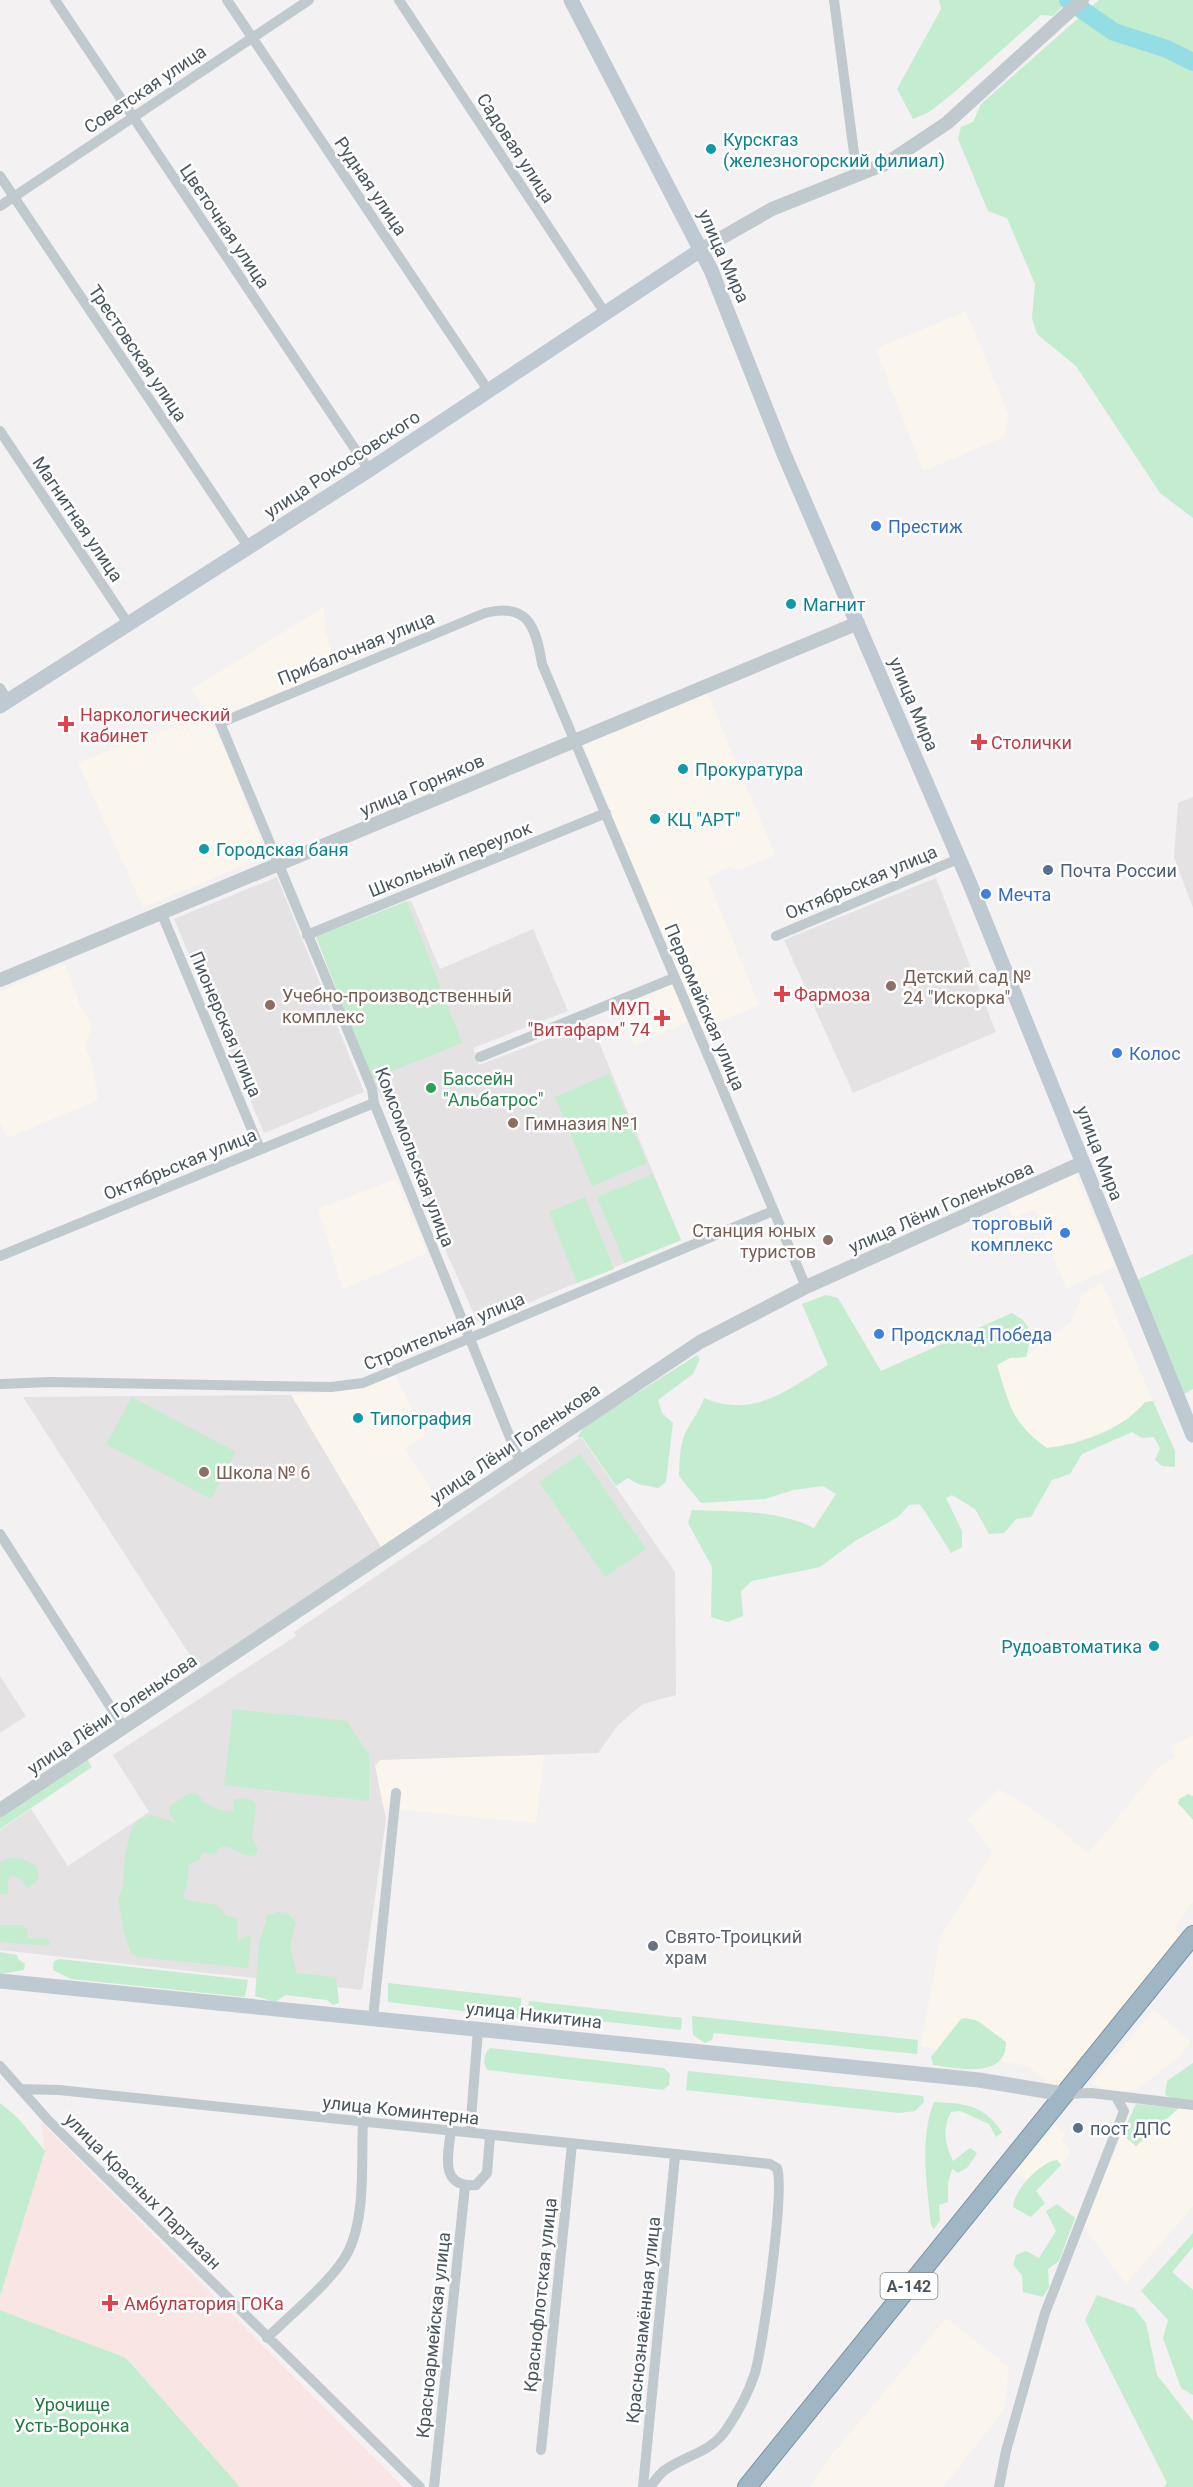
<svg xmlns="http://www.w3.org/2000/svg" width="1193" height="2487" font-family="Roboto,sans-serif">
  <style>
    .commercial { fill: #fbf6ed }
    .education { fill: #e4e2e2 }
    .medical { fill: #fae5e5 }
    .green { fill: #c4eccf }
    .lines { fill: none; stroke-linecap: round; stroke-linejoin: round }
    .river { stroke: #95dde5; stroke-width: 18 }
    .trunk-casing { stroke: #7893a7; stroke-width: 20 }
    .minor { stroke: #c0c9ce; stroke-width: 10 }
    .tertiary { stroke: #c0c9ce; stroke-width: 14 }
    .secondary { stroke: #bec9d1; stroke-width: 15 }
    .trunk { stroke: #a0b6c4; stroke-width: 18 }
    .culture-dot { fill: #0f9aa8; stroke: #fff; stroke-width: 2 }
    .shop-dot { fill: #3f7fe0; stroke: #fff; stroke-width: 2 }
    .health-dot { fill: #e0444e; stroke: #fff; stroke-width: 2 }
    .service-dot { fill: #5c6f8a; stroke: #fff; stroke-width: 2 }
    .education-dot { fill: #8d6e63; stroke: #fff; stroke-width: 2 }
    .leisure-dot { fill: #2e9e5b; stroke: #fff; stroke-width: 2 }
    .worship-dot { fill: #6b7280; stroke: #fff; stroke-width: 2 }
    .labels { text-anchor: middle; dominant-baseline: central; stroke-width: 5; stroke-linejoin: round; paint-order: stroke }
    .shield { fill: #fff; stroke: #80898e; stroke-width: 1.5 }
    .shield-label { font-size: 16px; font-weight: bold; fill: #4a565d }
    .street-label { font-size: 18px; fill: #4a565d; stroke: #fff }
    .culture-label { font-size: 18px; fill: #0d838f; stroke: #fff; text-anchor: start }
    .shop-label { font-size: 18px; fill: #366cbe; stroke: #fff; text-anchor: start }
    .health-label { font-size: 18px; fill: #be3a42; stroke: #fff; text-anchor: start }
    .service-label { font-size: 18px; fill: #4e5e75; stroke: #fff; text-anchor: start }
    .education-label { font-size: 18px; fill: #785e54; stroke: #fff; text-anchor: start }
    .leisure-label { font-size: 18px; fill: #27864d; stroke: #fff; text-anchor: start }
    .worship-label { font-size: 18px; fill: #5b616d; stroke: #fff; text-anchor: start }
    .park-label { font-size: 18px; fill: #1f7a43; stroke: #fff }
  </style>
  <rect width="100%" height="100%" fill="#f3f1f1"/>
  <path class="commercial" d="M966,311l42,103 -4,23 -81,34 -47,-122z
    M324,607l1,26 13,36 -128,51 16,32 40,104 -123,51 -65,-144 76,-31 55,-12 -17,-31z
    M706,690l69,165 -36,15 -10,-3 -22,10 52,128 -65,28 -6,-11 -54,23 -16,-41 61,-25 -96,-236z
    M65,964l15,41 12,21 -7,20 7,18 6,36 -91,38 -7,-16v-131z
    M1075,1174l40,92 -49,23 -31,-80 -22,9 -6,-13z
    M396,1179l31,74 -84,36 -25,-80z
    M1102,1283l51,118 -8,1 -12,14 -23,12 -42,17 -21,3 -20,-14 -16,-25 -14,-44 13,-7 16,-1 45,-35 12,-29z
    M395,1375l30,61 -20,12 36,58 -60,41 -90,-152 70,-6z
    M1193,1736v166l-19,26 9,9 -126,152 -29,-23 -107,-20 20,-110 52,-84 -25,-32 31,-31 50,31 39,34 71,-87 16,-10 -4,-11z
    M544,1755l-8,68 -153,-15 -8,-42 6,-6z
    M1154,2010l37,32 -12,15 -41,32 -21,4 -26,-9z
    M1185,2099l8,1v106l-67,78 -42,-57 38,-93 14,12z
    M1056,2125l9,9 -4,6 10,12 -10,13 -4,-5 -6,1 -24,20 -12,-9z
    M946,2318l63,49 -5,43 -61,77h-132l14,-24z"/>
  <path class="education" d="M1193,797v111l-19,-51 4,-54z
    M277,877l87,215 -100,41 -90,-214z
    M936,878l60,154 -143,61 -69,-153z
    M411,900l29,69 93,-40 35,82 -95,37 6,17 110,-42 4,5 88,212 -195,80 -9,1 -34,-76 2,-4 -39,-94 -34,-68 -56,-142z
    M291,1395l90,152 -182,122 -176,-272z
    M581,1437l94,135 1,123 -33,9 -25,21 -20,28 -218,7 -5,6 11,53 -24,171 -362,-40v-120l31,-21 37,57 81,-54 -36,-57 183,-119 -2,-4z
    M0,1676l26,40 -26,17z"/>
  <path class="medical" d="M41,2122l362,365h-163l-114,-129 -126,-48v-14l45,-145z"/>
  <path class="green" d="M939,0h130l-16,16 -12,-1 -90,80 -22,17 -16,7 -16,-30 44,-80z
    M1099,0h94v518l-33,-25 -84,-127 -39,-32 -5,-16 3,-34 -28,-66 -19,-7 -30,-72 3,-12 12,-5 8,-18z
    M407,901l55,142 -90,36 -56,-142z
    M609,1074l38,89 -55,23 -37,-89z
    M653,1174l28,66 -56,23 -28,-66z
    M585,1197l29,72 -37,14 -28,-71z
    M1193,1254v135l-11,6 -45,-115z
    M826,1295l12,3 43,73 131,-58 11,7 9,13 -6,24 -16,1 -13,7c12,39 15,59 50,83 35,-4 76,-19 98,-46l8,-1 22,50v16l-13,-1 -7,-6 5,-12 -6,-11 -12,1 -10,-6 -50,22 -12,20 -18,6 -21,37 -15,2 -12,14 -15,1 -14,-25 -23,-14 -6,3 16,33v16l-11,6 -27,-43 -5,-6 -10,1 -11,12 -43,24 -35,26 -68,14 -11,10 2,25 -15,6 -17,-5 1,-50 -24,-44 4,-13c41,2 85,-1 122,18l22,-34 -13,-8 -30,4 -28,9 -64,4 -22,-27c1,-16 0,-34 9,-48 6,-11 12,-18 16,-30 50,21 83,-8 124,-33l-26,-61z
    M697,1355l3,4 -7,15 -35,26 4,13 11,10 -7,59 -8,6 -20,-4 -10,-6 -12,8 -34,-49h-5l8,-11z
    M132,1397l104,55 -25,47 -105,-55z
    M580,1454l66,95 -41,28 -66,-95z
    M233,1709l114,12 22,34v46l-145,-16z
    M87,1759l5,8 -92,62v-12z
    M189,1793h7c12,15 20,16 37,19l1,-12c9,-2 18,-3 22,5l-4,32 6,12 -2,6c-16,4 -20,-10 -35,-8l-6,7 -12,-2 -4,8 -10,4 -3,26 -3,3 2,7 32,5 10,11 9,1 2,6 -1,18 8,-5 6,1 -3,31 -110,-11 -7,-4 -7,-20 -6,-35 5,-11 2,-32 7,-28 8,-8 12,-4 25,8 -8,-10v-6z
    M1188,1794l5,2v24l-15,-17 1,-4z
    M10,1857l15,3 11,6 3,10 -4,7 -8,5 -5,-8 -10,-5 -4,5v15l-8,-1v-31z
    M278,1912l10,1 8,10 -6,22 6,28 40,4 3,26 -6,2 -6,-5 -41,-5 -11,7 -20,-6 4,-52 9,-29z
    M0,1925h23l5,6 -1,7 23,1 -1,7 -49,-4z
    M0,1952l17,3 1,4 7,5 -1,6 -24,4z
    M60,1959l188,21 -3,17 -174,-18 -18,-9 1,-9z
    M388,1983l133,15v20l-133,-16z
    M529,2001l153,17 -1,12 -154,-17z
    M692,2016l226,24 -1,14 -203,-21 -2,7 -7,3 -12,-8z
    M966,2018l12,3 28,21c0,38 -48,26 -73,23l-2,-8 30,-38z
    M490,2048l174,20 6,6 -1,11 -6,5 -176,-20c-4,-8 -4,-15 3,-22z
    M1193,2063v37l-18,-1 -10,-4 2,-14z
    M688,2071l235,25 1,6 -9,9 -16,2 -213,-23z
    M934,2102c33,2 48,2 68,30l-6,5 -7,-13 -29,-13 -9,1c-9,16 -6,33 2,49l17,-13 7,5 -9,14 -10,6 -6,-4 -4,14v19l-9,3 1,16 -6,8 -3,-4c-4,-40 -12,-85 3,-123z
    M0,2103l18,15 27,33 -45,145z
    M1136,2104l43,4 -43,38 -14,-12z
    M1057,2160l4,5 -25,26 9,12 -14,14 -18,-10c1,-17 27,-45 44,-47z
    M1057,2204l18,14 -16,43 -11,8 1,18 -6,10 -20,-5 -1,-17 -9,-10 3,-10 10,-4 13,7 17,-27 -10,-20z
    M1193,2233v14l-21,25 21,18v105l-12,-7 -18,-50 5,-18 -27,-29z
    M1097,2295l37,13 12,15 11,52 36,46v66h-29l3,-4 -82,-163z
    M0,2310l126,48 114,129h-240z"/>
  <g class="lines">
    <path class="river" d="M1068,0l46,32 53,17 26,13"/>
    <defs>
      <path id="trunk" d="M747,2487l446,-552"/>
    </defs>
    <use href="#trunk" class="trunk-casing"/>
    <path class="minor" d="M55,0l314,470
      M227,0l261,390
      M399,0l206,313
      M834,0l23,176
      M0,176l249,372
      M0,206l309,-206
      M0,431l129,194
      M0,688l8,13
      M161,912l99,237
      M307,935l299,-122
      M776,936l182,-77
      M480,1057l194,-79
      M0,1256l374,-153
      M0,1384l50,-2 281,5 32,-4 410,-172
      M520,1462l-146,-359 -2,-14 -152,-366 265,-110c43,-11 51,14 57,51l264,623
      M0,1534l124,194
      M373,2018l23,-225
      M0,2066l48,54 372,367
      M21,2089l38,1 674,70 37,4 7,4c8,22 -14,177 -22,205 -6,18 -18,41 -29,57 -16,23 -40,25 -61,40 -6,4 -10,11 -15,17
      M1064,2094l27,-1 102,12
      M451,2130c-3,25 -12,58 25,55l11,-12 3,-37
      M470,2132l8,-102
      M267,2338c23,-23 69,-60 82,-88 17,-35 12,-90 14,-129
      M541,2450l31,-306
      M434,2487l31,-301
      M643,2487l32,-331
      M999,2487l7,-36 39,-138 79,-202 -8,-14"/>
    <path class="tertiary" d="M702,249l70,-40 115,-46 60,-40 135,-123
      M0,980l858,-357
      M0,1810l700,-468 106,-55 276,-124"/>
    <path class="secondary" d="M571,0l140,270 73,184 186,430 223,551
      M0,706l369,-236 333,-221
      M0,1981l979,99 85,14"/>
    <use href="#trunk" class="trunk"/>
  </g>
  <g class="culture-dot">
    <circle cx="711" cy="149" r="6"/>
    <circle cx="791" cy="604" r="6"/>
    <circle cx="683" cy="769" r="6"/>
    <circle cx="655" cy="819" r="6"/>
    <circle cx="204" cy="849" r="6"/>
    <circle cx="358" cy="1418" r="6"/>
    <circle cx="1154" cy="1646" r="6"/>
  </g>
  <g class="shop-dot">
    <circle cx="876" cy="526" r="6"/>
    <circle cx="986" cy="894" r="6"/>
    <circle cx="1117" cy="1053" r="6"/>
    <circle cx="1065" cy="1233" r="6"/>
    <circle cx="879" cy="1334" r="6"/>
  </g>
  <g class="health-dot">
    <path d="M63 715h6v6h6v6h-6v6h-6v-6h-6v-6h6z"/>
    <path d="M976 733h6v6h6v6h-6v6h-6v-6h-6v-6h6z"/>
    <path d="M779 985h6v6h6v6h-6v6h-6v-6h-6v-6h6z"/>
    <path d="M659 1009h6v6h6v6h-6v6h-6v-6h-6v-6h6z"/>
    <path d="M107 2294h6v6h6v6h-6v6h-6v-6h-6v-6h6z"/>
  </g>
  <g class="service-dot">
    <circle cx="1048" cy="870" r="6"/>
    <circle cx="1078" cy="2128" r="6"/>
  </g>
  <g class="education-dot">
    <circle cx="891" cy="986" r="6"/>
    <circle cx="270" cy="1005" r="6"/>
    <circle cx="513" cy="1123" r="6"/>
    <circle cx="828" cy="1240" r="6"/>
    <circle cx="204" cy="1472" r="6"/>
  </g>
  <circle class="leisure-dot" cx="431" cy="1088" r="6"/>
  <circle class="worship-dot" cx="653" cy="1946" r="6"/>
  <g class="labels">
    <rect class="shield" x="880.5" y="2273" width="57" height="26" rx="4.5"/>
    <g class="shield-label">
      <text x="909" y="2286">А-142</text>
    </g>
    <g class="street-label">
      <text transform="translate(145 89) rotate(-34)">Советская улица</text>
      <text transform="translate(516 148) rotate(57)">Садовая улица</text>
      <text transform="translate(371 186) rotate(56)">Рудная улица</text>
      <text transform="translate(225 226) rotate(56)">Цветочная улица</text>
      <text transform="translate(724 256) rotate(66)">улица Мира</text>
      <text transform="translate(138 353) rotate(56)">Трестовская улица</text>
      <text transform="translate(342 464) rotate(-33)">улица Рокоссовского</text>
      <text transform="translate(78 519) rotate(56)">Магнитная улица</text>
      <text transform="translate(356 648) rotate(-22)">Прибалочная улица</text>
      <text transform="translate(914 704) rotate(67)">улица Мира</text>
      <text transform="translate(422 785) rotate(-23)">улица Горняков</text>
      <text transform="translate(450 859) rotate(-22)">Школьный переулок</text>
      <text transform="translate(861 882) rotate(-23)">Октябрьская улица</text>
      <text transform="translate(705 1007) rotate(67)">Первомайская улица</text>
      <text transform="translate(226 1024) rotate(67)">Пионерская улица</text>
      <text transform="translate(1100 1153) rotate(69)">улица Мира</text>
      <text transform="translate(415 1157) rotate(69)">Комсомольская улица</text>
      <text transform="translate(180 1164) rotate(-22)">Октябрьская улица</text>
      <text transform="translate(941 1207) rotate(-24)">улица Лёни Голенькова</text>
      <text transform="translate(444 1331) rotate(-23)">Строительная улица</text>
      <text transform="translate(515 1443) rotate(-34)">улица Лёни Голенькова</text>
      <text transform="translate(112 1714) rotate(-34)">улица Лёни Голенькова</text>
      <text transform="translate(534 2015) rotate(6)">улица Никитина</text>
      <text transform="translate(401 2110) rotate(6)">улица Коминтерна</text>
      <text transform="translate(143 2191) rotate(45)">улица Красных Партизан</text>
      <text transform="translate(540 2295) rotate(-84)">Краснофлотская улица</text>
      <text transform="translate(643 2320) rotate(-84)">Краснознамённая улица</text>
      <text transform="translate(433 2335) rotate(-84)">Красноармейская улица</text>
    </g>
    <g class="culture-label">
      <text x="723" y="139">Курскгаз<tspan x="723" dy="21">(железногорский филиал)</tspan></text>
      <text x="803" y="604">Магнит</text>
      <text x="695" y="769">Прокуратура</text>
      <text x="667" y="819">КЦ "АРТ"</text>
      <text x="216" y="849">Городская баня</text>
      <text x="370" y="1418">Типография</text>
      <text x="1142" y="1646" text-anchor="end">Рудоавтоматика</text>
    </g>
    <g class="shop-label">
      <text x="888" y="526">Престиж</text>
      <text x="998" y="894">Мечта</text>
      <text x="1129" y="1053">Колос</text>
      <text x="1053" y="1223" text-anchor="end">торговый<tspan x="1053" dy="21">комплекс</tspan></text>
      <text x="891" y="1334">Продсклад Победа</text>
    </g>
    <g class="health-label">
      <text x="80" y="714">Наркологический<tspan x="80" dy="21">кабинет</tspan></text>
      <text x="991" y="742">Столички</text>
      <text x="794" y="994">Фармоза</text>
      <text x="650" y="1008" text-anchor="end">МУП<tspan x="650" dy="21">"Витафарм" 74</tspan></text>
      <text x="124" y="2303">Амбулатория ГОКа</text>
    </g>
    <g class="service-label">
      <text x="1060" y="870">Почта России</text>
      <text x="1090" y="2128">пост ДПС</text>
    </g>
    <g class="education-label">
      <text x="903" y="976">Детский сад №<tspan x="903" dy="21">24 "Искорка"</tspan></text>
      <text x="282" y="995">Учебно-производственный<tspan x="282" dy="21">комплекс</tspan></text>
      <text x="525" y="1123">Гимназия №1</text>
      <text x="816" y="1230" text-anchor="end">Станция юных<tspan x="816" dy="21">туристов</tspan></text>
      <text x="216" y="1472">Школа № 6</text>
    </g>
    <g class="leisure-label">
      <text x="443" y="1078">Бассейн<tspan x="443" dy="21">"Альбатрос"</tspan></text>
    </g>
    <g class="worship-label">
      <text x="665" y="1936">Свято-Троицкий<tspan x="665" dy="21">храм</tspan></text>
    </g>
    <g class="park-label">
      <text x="72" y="2404">Урочище<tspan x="72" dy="21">Усть-Воронка</tspan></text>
    </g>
  </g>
</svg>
